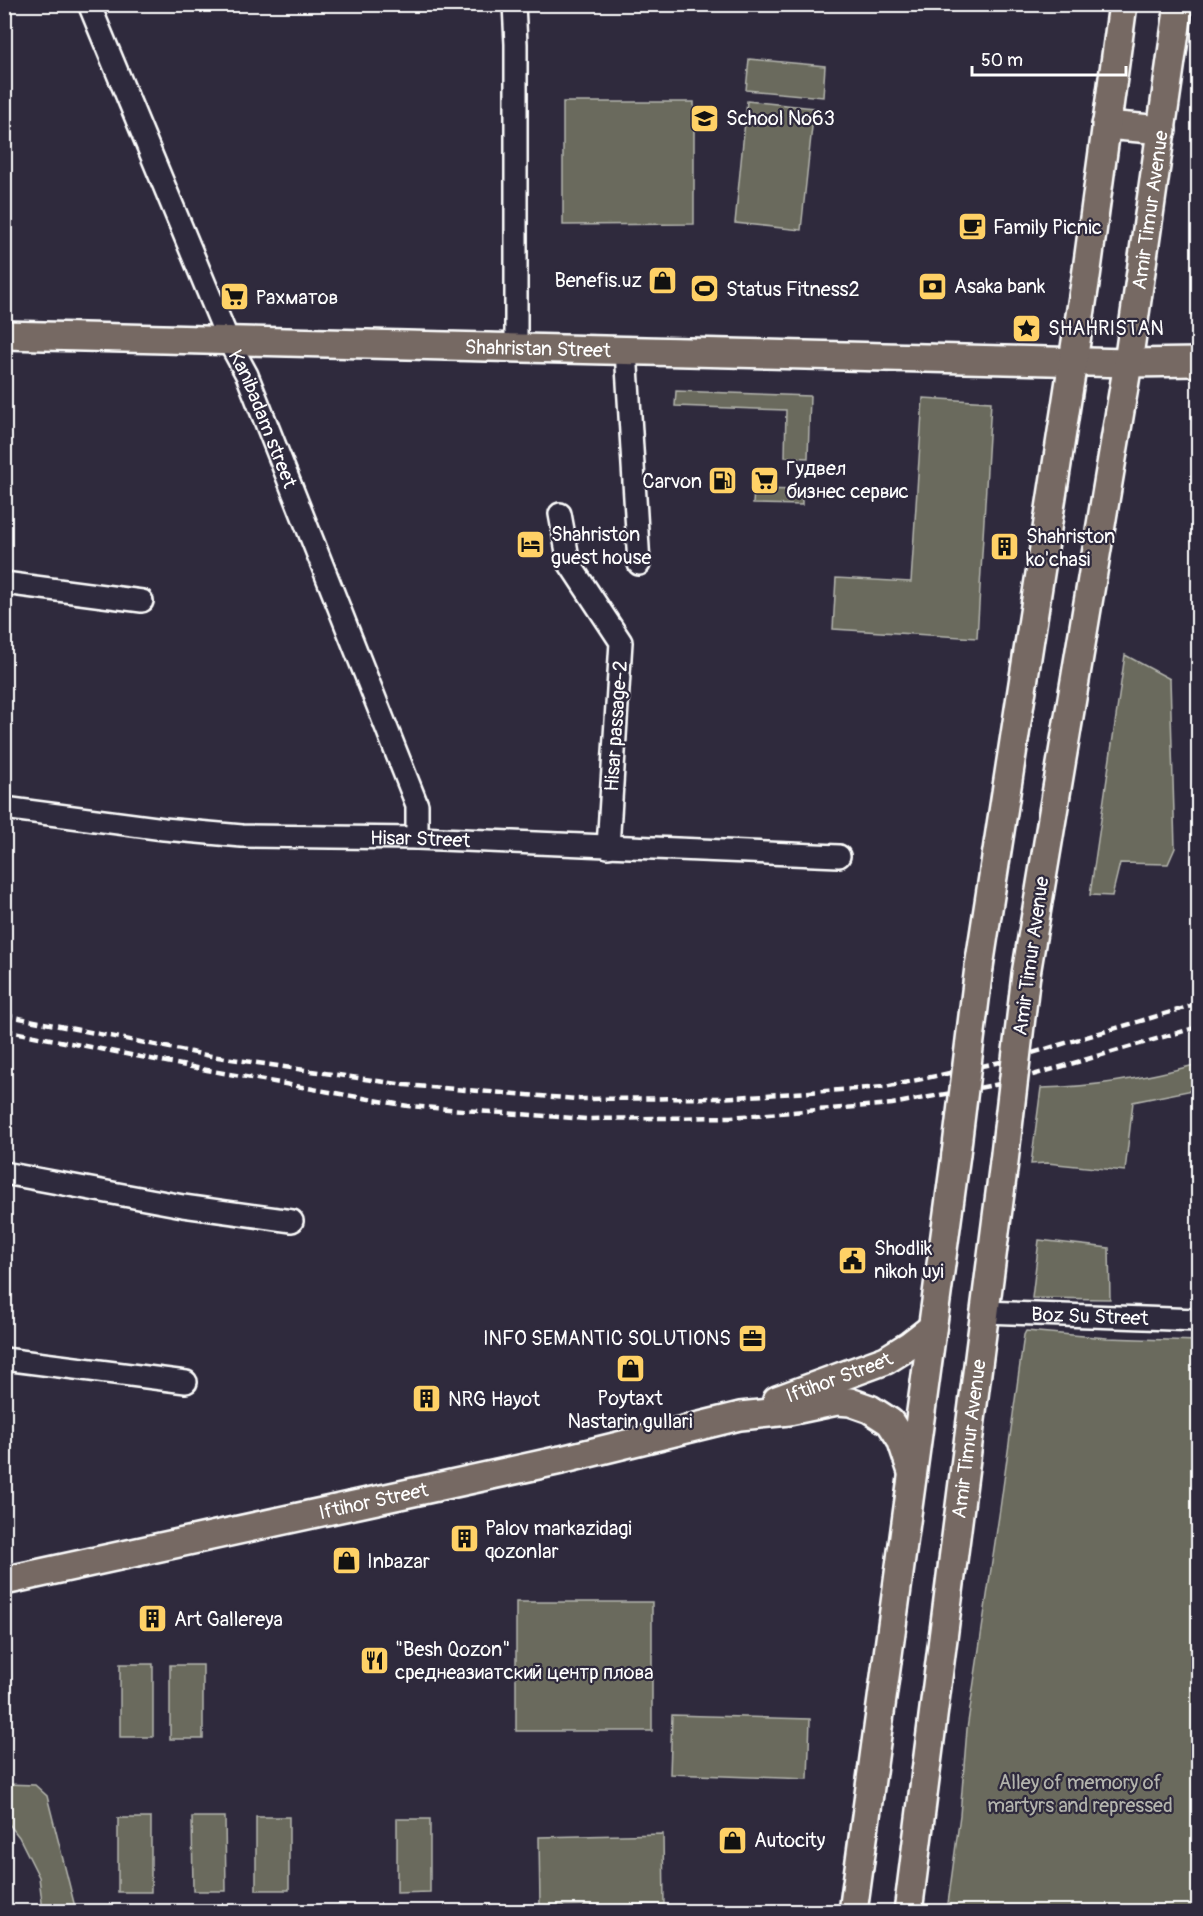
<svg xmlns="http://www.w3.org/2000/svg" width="1203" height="1916" font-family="Pangolin,sans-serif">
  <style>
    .green { fill: #6a6b5d; stroke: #b4b5ae; stroke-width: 1.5 }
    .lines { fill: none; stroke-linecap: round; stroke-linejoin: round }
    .minor-casing { stroke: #fff; stroke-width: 26 }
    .major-casing { stroke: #fff; stroke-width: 32 }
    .minor { stroke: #2f2a3d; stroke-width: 21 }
    .major { stroke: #766964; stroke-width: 27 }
    .rail { stroke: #fff; stroke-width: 4.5; stroke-dasharray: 9 4.5; stroke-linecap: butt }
    .major-bridge-casing { stroke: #fff; stroke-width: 32; stroke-linecap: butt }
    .major-bridge { stroke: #766964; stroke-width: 27 }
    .labels { text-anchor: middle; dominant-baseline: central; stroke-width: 4.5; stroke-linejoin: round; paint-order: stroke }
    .poi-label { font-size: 20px; fill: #fff; stroke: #2f2a3d; text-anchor: start }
    .street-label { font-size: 20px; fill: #fff; stroke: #2f2a3d }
    .park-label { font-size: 20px; fill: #b4b5ae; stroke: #2f2a3d }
  </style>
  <rect width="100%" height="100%" fill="#2f2a3d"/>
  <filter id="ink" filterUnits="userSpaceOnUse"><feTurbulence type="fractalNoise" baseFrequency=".0167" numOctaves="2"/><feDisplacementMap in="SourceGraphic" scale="12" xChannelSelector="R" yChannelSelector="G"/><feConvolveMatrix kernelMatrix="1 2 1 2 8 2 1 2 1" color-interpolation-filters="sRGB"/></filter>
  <g filter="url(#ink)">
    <path class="green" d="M749,59l76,7 -2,31 -77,-7z
      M747,101l67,7 -13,122 -66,-7z
      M563,102h131v122l-131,1z
      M676,391l134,5 -2,62 -23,-1 1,-47 -111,-4z
      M923,398l68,4 -14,236 -144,-9 3,-51 75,4z
      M754,489l48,1v15l-49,-1z
      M1125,655l45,24 5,169 -7,16 -48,-1 -8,33 -22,-1z
      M1198,1064v25l-65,13 -8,69 -78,-8 -16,1 10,-76c54,-1 106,-10 157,-24z
      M1039,1240l70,8 1,51 -78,-1z
      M1026,1331l81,7 91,3v570h-251l13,-96 7,-86 33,-220 24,-174z
      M516,1602h136v129h-136z
      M120,1664h33v73h-33z
      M170,1665h33v74h-33z
      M672,1715l138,4 -2,60 -138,-5z
      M5,1784l30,1 12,11 29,115h-33l-4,-34 -20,-40 -14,-18z
      M192,1817h33l1,74h-33z
      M256,1817h33v73h-33z
      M118,1818h33v74h-33z
      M397,1819h33v73l-33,1z
      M663,1834l1,70 -124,2 -1,-69z"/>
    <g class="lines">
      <defs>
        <g id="minor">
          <path id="s1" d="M89,4l139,336 19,35 170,430v33"/>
          <path d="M514,4l2,40v304"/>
          <path d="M626,350l13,214"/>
          <path d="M560,514l9,49 52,79 -13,205"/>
          <path d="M4,583l138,18"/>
          <path id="s2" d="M4,808l160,21 78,7 175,2 422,18"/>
          <path d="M4,1173l179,33 109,15"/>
          <path id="s3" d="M984,1312l214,8"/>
          <path d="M4,1359l182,23"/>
        </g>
        <g id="major">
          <path d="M1106,125l56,5"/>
          <path id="s4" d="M4,335l1124,28 70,-1"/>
          <path d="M979,967l107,-690 37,-273"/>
          <path id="s5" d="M1026,974l102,-611 51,-359"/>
          <path id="s6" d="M777,1400l109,-40 24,-15 22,-17"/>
          <path id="s7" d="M4,1581l557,-121 179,-44 49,-5 48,-10 13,1 20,7 20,13 11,17 11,33"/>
          <path d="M853,1912l103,-758"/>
          <path id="s8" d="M908,1912l96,-750"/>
        </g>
      </defs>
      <use href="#minor" class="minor-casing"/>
      <use href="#major" class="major-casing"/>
      <use href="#minor" class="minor"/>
      <use href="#major" class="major"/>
      <path class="rail" d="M4,1015l207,41 194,29 172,14 143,-1 165,-11 120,-26 193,-57
        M4,1030l203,40 201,36 179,13 144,-2 161,-13 113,-21 193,-56"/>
      <defs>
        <path id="major-bridge" d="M956,1154l23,-187
          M1004,1162l22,-188"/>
      </defs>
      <use href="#major-bridge" class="major-bridge-casing"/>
      <use href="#major-bridge" class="major-bridge"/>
    </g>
  </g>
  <defs>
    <symbol id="school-square" viewBox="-11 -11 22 22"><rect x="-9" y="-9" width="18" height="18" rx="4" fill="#ffd166" stroke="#2f2a3d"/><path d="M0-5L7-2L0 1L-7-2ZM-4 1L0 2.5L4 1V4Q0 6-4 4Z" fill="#111"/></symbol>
    <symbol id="cafe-square" viewBox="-11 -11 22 22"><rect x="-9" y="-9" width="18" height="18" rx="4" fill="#ffd166" stroke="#2f2a3d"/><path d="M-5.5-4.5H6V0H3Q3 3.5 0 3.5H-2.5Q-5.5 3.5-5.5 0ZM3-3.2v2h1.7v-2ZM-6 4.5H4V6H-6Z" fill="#111"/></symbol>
    <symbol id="shop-square" viewBox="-11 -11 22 22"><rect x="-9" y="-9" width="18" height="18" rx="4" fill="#ffd166" stroke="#2f2a3d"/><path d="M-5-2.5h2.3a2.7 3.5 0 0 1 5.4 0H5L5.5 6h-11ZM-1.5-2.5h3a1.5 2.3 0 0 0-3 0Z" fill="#111"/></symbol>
    <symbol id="bank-square" viewBox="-11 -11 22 22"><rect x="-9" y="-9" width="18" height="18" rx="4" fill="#ffd166" stroke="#2f2a3d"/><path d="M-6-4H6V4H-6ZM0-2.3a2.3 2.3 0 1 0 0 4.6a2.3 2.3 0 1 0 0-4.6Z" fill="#111"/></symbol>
    <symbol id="stadium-square" viewBox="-11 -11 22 22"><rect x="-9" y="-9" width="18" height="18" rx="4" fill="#ffd166" stroke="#2f2a3d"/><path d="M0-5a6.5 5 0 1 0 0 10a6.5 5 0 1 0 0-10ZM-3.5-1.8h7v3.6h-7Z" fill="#111"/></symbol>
    <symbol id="supermarket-square" viewBox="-11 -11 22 22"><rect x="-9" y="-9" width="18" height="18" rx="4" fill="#ffd166" stroke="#2f2a3d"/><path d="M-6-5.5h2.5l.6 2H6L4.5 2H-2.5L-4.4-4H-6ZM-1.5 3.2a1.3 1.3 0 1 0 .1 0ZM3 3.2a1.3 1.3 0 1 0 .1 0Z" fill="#111"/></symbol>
    <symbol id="sight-square" viewBox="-11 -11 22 22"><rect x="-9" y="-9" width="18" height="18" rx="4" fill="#ffd166" stroke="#2f2a3d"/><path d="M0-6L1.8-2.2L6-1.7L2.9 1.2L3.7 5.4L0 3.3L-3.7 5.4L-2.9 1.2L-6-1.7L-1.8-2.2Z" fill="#111"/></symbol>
    <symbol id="fuel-square" viewBox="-11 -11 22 22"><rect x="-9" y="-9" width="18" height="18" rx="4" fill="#ffd166" stroke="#2f2a3d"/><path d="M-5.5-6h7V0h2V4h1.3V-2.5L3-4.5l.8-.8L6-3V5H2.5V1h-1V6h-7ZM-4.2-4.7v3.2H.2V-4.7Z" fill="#111"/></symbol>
    <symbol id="hotel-square" viewBox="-11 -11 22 22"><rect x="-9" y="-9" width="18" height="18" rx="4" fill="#ffd166" stroke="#2f2a3d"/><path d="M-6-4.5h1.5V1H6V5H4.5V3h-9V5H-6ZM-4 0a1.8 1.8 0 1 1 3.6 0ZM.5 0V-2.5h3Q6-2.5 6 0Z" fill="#111"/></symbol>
    <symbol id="building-square" viewBox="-11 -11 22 22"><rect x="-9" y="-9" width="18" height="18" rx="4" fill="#ffd166" stroke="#2f2a3d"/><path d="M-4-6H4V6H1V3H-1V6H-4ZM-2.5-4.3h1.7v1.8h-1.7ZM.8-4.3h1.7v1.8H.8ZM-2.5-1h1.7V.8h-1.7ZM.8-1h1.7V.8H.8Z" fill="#111"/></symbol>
    <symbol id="civic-square" viewBox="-11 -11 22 22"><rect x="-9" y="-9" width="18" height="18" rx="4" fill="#ffd166" stroke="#2f2a3d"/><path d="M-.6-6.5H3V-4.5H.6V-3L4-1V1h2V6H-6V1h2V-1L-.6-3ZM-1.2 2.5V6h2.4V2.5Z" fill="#111"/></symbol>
    <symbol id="office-square" viewBox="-11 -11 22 22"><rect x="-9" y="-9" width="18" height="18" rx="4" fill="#ffd166" stroke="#2f2a3d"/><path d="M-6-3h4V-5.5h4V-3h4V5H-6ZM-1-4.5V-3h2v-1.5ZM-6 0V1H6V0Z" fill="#111"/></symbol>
    <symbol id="restaurant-square" viewBox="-11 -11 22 22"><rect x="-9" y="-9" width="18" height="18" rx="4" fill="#ffd166" stroke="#2f2a3d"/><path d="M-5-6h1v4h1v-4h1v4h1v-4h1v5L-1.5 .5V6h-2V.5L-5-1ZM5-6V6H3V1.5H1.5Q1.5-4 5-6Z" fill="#111"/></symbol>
  </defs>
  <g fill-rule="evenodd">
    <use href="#school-square" x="688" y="102" width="33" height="33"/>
    <use href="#cafe-square" x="956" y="210" width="33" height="33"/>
    <use href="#shop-square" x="646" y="264" width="33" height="33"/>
    <use href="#bank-square" x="916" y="270" width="33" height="33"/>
    <use href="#stadium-square" x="688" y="272" width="33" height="33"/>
    <use href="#supermarket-square" x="218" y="280" width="33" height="33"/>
    <use href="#sight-square" x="1010" y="312" width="33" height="33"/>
    <use href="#supermarket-square" x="748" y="464" width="33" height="33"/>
    <use href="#fuel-square" x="706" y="464" width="33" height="33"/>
    <use href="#hotel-square" x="514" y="528" width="33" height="33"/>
    <use href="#building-square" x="988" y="530" width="33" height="33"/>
    <use href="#civic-square" x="836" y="1244" width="33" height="33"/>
    <use href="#office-square" x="736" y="1322" width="33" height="33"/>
    <use href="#shop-square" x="614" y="1352" width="33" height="33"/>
    <use href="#building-square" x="410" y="1382" width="33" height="33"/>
    <use href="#building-square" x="448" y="1522" width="33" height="33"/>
    <use href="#shop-square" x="330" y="1544" width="33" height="33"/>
    <use href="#building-square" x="136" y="1602" width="33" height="33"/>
    <use href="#restaurant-square" x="358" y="1644" width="33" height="33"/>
    <use href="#shop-square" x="716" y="1824" width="33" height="33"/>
  </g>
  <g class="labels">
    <g class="poi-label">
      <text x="726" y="118">School №63</text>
      <text x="993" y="227">Family Picnic</text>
      <text x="642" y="280" text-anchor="end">Benefis.uz</text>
      <text x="954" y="286">Asaka bank</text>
      <text x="726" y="289">Status Fitness2</text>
      <text x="256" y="297">Рахматов</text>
      <text x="1048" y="328">SHAHRISTAN</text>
      <text x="786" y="468">Гудвел<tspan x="786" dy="23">бизнес сервис</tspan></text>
      <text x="702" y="481" text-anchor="end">Carvon</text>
      <text x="551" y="534">Shahriston<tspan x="551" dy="23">guest house</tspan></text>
      <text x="1026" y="536">Shahriston<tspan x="1026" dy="23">ko'chasi</tspan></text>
      <text x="874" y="1248">Shodlik<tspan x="874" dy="23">nikoh uyi</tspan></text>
      <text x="731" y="1338" text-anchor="end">INFO SEMANTIC SOLUTIONS</text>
      <text x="630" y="1398" text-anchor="middle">Poytaxt<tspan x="630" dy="23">Nastarin gullari</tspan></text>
      <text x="448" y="1399">NRG Hayot</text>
      <text x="485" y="1528">Palov markazidagi<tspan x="485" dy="23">qozonlar</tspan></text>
      <text x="367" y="1561">Inbazar</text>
      <text x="174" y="1619">Art Gallereya</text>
      <text x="395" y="1649">"Besh Qozon"<tspan x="395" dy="23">среднеазиатский центр плова</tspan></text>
      <text x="754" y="1840">Autocity</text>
    </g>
    <g class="street-label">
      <text stroke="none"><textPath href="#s5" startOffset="774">Amir Timur Avenue</textPath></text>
      <text stroke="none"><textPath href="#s4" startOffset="534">Shahristan Street</textPath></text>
      <text stroke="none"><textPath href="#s1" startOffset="450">Kanibadam street</textPath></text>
      <text transform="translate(616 726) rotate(-86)">Hisar passage-2</text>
      <text stroke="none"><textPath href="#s2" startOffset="418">Hisar Street</textPath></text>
      <text transform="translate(1031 956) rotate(-82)">Amir Timur Avenue</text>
      <text stroke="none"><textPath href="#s3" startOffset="106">Boz Su Street</textPath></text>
      <text stroke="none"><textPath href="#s6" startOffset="66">Iftihor Street</textPath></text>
      <text stroke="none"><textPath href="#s8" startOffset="477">Amir Timur Avenue</textPath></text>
      <text stroke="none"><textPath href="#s7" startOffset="378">Iftihor Street</textPath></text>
    </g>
    <g class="park-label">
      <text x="1080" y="1782">Alley of memory of<tspan x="1080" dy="23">martyrs and repressed</tspan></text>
    </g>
  </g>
  <rect width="1203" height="1916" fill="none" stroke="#2f2a3d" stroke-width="24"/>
  <rect x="12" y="12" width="1179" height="1892" fill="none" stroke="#fff" stroke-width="2" filter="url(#ink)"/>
  <path d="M972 66v9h154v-9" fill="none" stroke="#ffffff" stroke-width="3"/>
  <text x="981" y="66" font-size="18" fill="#ffffff" stroke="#2f2a3d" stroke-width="4.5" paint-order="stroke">50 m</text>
</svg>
